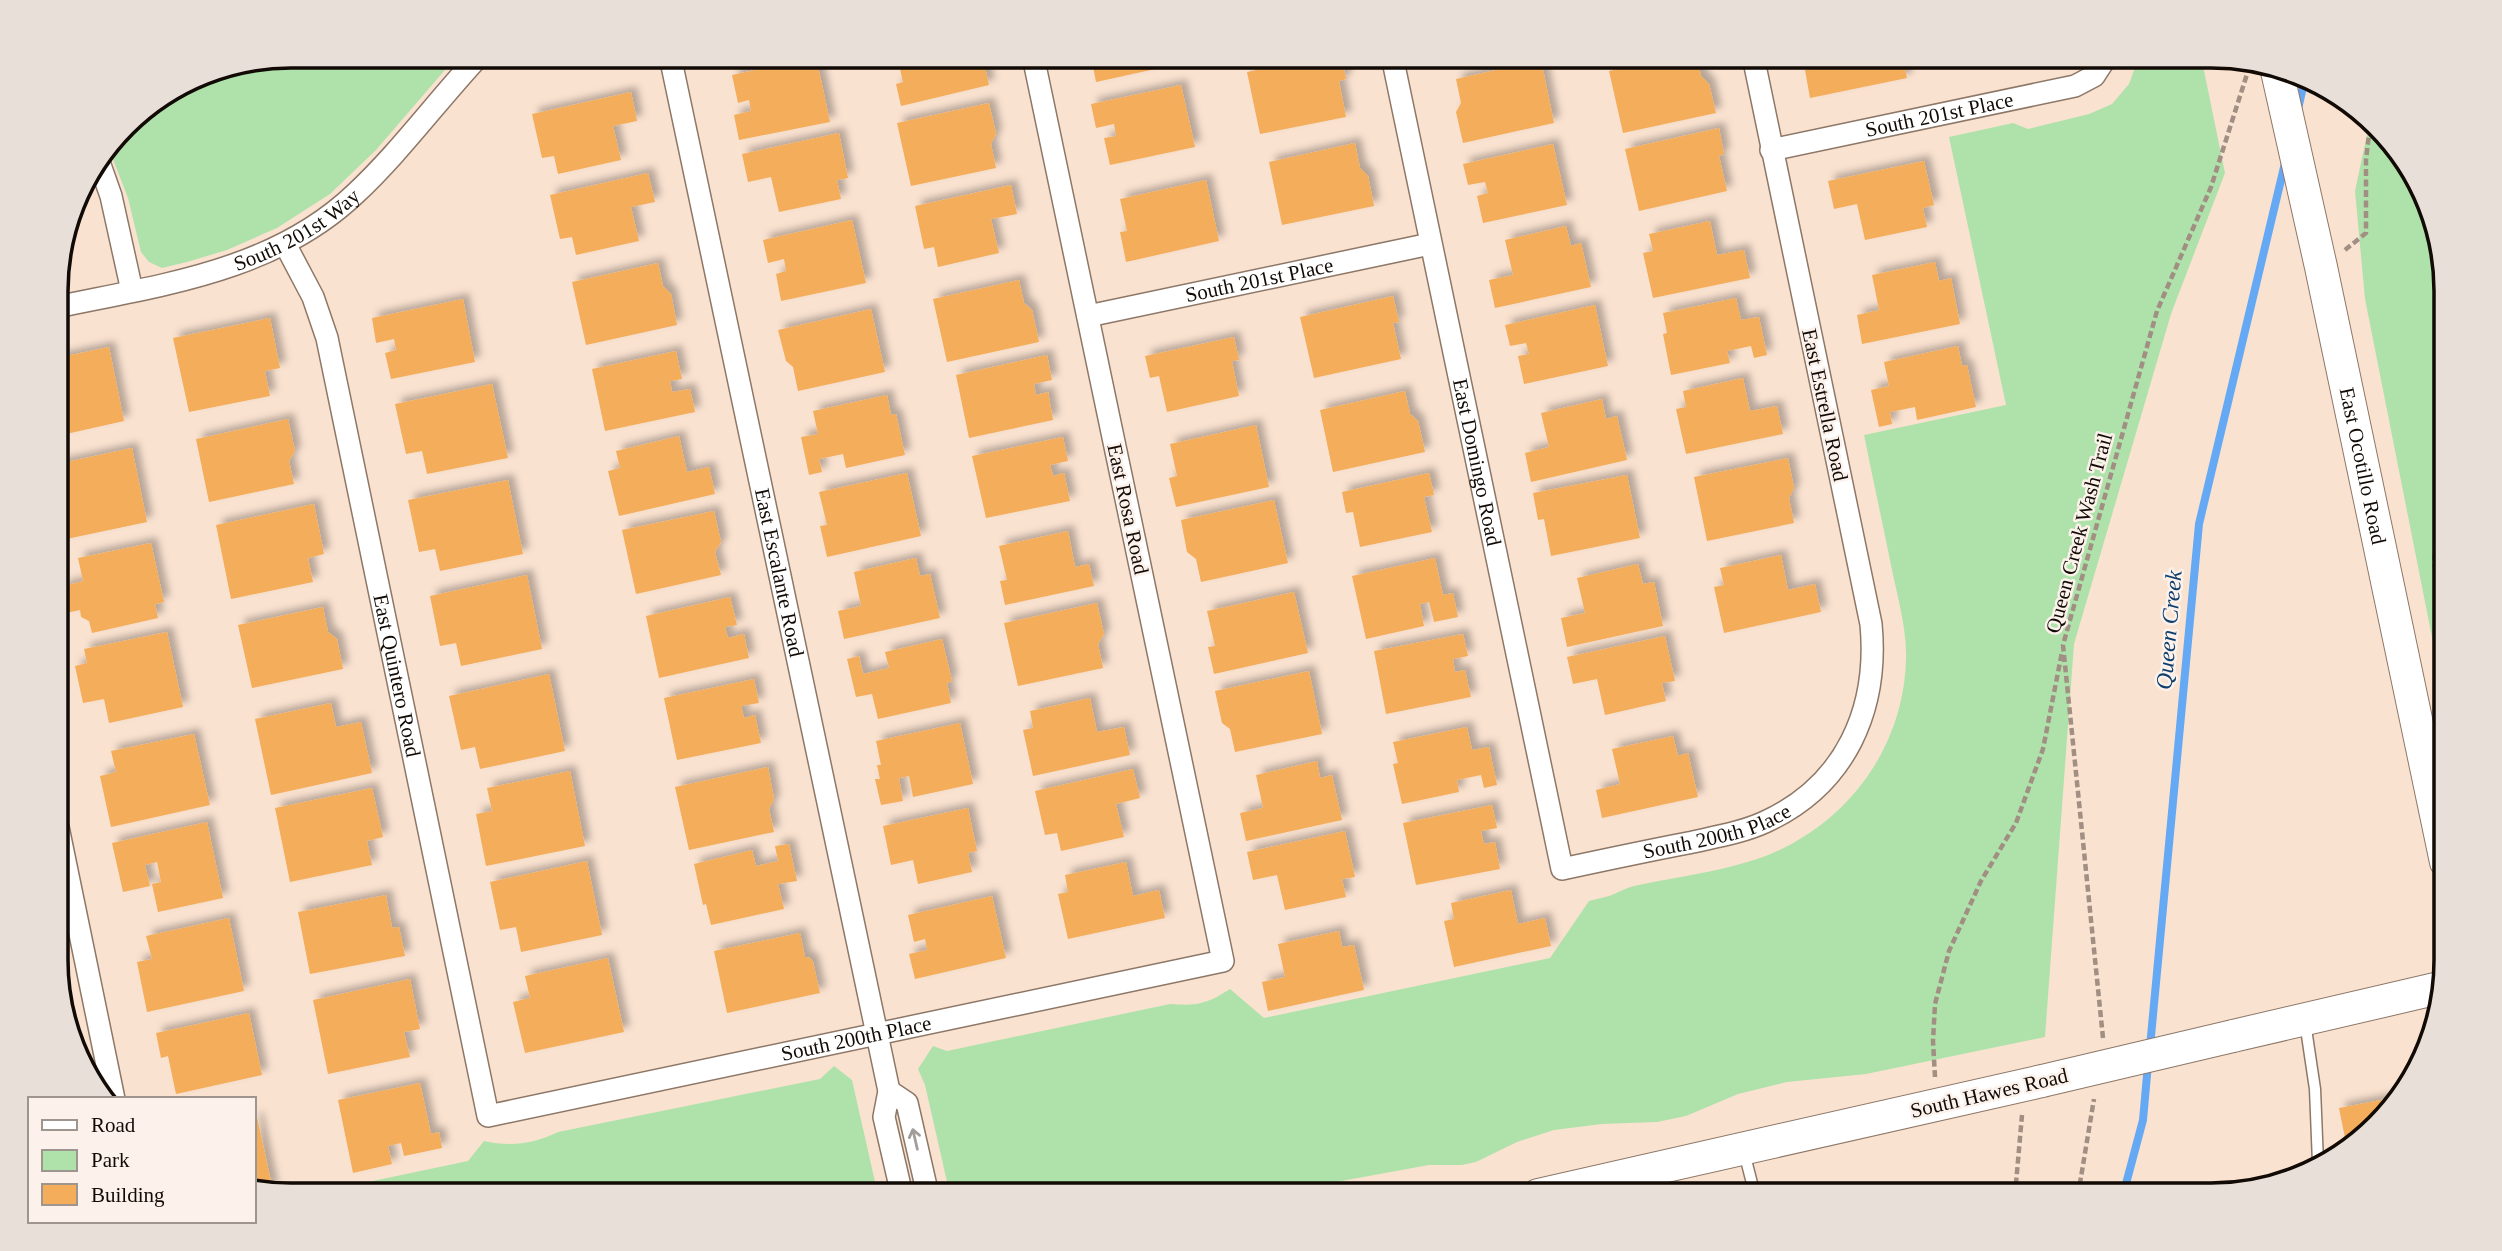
<svg xmlns="http://www.w3.org/2000/svg" width="2502" height="1251" font-family="'Times New Roman',serif">
  <style>
    .green { fill: #afe2ab }
    .lines { fill: none; stroke-linecap: round; stroke-linejoin: round }
    .stream { stroke: #65a9f4; stroke-width: 8 }
    .building { fill: #f4ad5a; filter: url(#shadow) }
    .service-casing { stroke: #8d7767; stroke-width: 13 }
    .minor-casing { stroke: #8d7767; stroke-width: 24 }
    .secondary-casing { stroke: #8d7767; stroke-width: 34 }
    .path { stroke: #a08f82; stroke-width: 4.5; stroke-dasharray: 7 3.5; stroke-linecap: butt }
    .service { stroke: #fff; stroke-width: 10 }
    .minor { stroke: #fff; stroke-width: 21 }
    .secondary { stroke: #fff; stroke-width: 32 }
    .secondary-bridge-casing { stroke: #8d7767; stroke-width: 34; stroke-linecap: butt }
    .secondary-bridge { stroke: #fff; stroke-width: 32 }
    .oneway { stroke: #a09d9b }
    .labels { text-anchor: middle; dominant-baseline: central; stroke-width: 5; stroke-linejoin: round; paint-order: stroke }
    .street-label { font-size: 21px; fill: #110a05; stroke: #fcf2eb }
    .water-label { font-size: 23px; font-style: italic; fill: #0e3e6d; stroke: #fcf2eb }
    .rim { fill: none; stroke: #110a05; stroke-width: 3.5 }
  </style>
  <defs>
    <filter id="shadow"><feDropShadow dx="6" dy="-6" stdDeviation="3.5" flood-color="#0004"/></filter>
  </defs>
  <rect width="100%" height="100%" fill="#fae2d0"/>
  <path class="green" d="M291,56h166l-81,94 -46,44 -53,34 -50,22 -40,12 -25,6 -13,-6 -8,-10 -13,-54 -19,-49 35,-40 58,-35z
    M2139,56h62l24,117 -54,141 -97,330 -29,393 -179,37 -79,8 -49,12 -52,22 -29,6 -55,2 -48,6 -37,12 -41,20 -14,3h-33l-137,25 -6,5h-336l-25,-110 -7,-16 15,-23 14,5 223,-47c27,2 37,0 60,-15l34,29 286,-60 39,-57c6,-2 14,-3 20,-5 9,-3 16,-8 25,-10 45,-10 96,-15 139,-33 78,-34 131,-108 133,-194 1,-29 -8,-60 -14,-89 -9,-45 -19,-90 -28,-135l142,-30 -57,-268 64,-14 15,6 61,-15 23,-10 17,-20z
    M2369,125l29,23 46,113 1,442 -80,-404 -10,-108z
    M834,1066l18,14 26,115h-572l162,-34 16,-20c26,6 50,3 74,-9l262,-53z"/>
  <g class="lines">
    <path class="stream" d="M2298,109l7,-31
      M2150,1047l49,-523 86,-361
      M2123,1195l20,-75 5,-56"/>
  </g>
  <path class="building" d="M897,56h75l2,9 10,-2 5,22 -88,21 -5,-22 7,-2z
    M1091,56h76l2,10 -73,16z
    M1325,56h16l5,23 -7,2 7,36 -86,17 -13,-62z
    M1441,56h37v1l-35,8z
    M1677,56h20l4,20 8,8 7,29 -93,20 -14,-62z
    M1826,56h76l5,22 -97,20 -5,-28 23,-4z
    M816,57l14,65 -91,18 -5,-25 17,-4 -2,-11 -11,3 -6,-28z
    M1541,60l13,63 -91,20 -7,-31 5,-9 -5,-24z
    M1181,85l14,62 -85,18 -6,-27 12,-2 -2,-12 -18,4 -5,-24z
    M631,92l6,29 -24,5 8,34 -63,14 -4,-18 -12,2 -10,-44z
    M989,103l7,31 -5,10 5,24 -85,18 -14,-63z
    M1719,128l5,26 -5,2 8,35 -88,20 -14,-62z
    M839,133l9,45 -11,2 4,19 -62,13 -8,-35 -23,5 -6,-28z
    M1355,143l5,25 8,8 6,30 -92,19 -13,-63z
    M1553,144l14,61 -84,18 -6,-27 11,-3 -3,-11 -17,3 -5,-21z
    M1924,161l10,44 -11,3 4,19 -62,13 -8,-36 -23,5 -6,-28z
    M648,173l7,29 -24,5 8,34 -63,14 -4,-18 -12,2 -10,-44z
    M1206,180l13,61 -93,21 -6,-30 7,-1 -7,-32z
    M1011,185l6,29 -26,5 8,34 -61,14 -4,-20 -10,2 -9,-43z
    M852,220l14,63 -85,18 -5,-27 10,-3 -2,-12 -16,4 -5,-23z
    M1710,221l7,34 27,-5 6,28 -97,20 -10,-45 10,-2 -4,-17z
    M1566,226l5,20 10,-3 10,44 -96,21 -6,-28 24,-5 -8,-35z
    M1935,262l4,19 12,-3 9,46 -98,20 -5,-29 22,-5 -7,-35z
    M658,263l5,23 8,8 6,31 -91,20 -14,-63z
    M1019,280l5,23 8,7 7,32 -92,20 -14,-63z
    M1393,296l6,26 -6,1 8,36 -87,19 -14,-61z
    M1736,298l5,22 18,-3 8,38 -13,3 -3,-12 -24,5 3,12 -59,12 -8,-41 4,-1 -4,-20z
    M463,299l12,63 -84,17 -6,-26 11,-3 -2,-11 -18,4 -4,-25z
    M1595,305l13,61 -84,18 -6,-28 11,-2 -3,-11 -16,3 -5,-21z
    M871,309l14,63 -87,19 -5,-24 -7,-6 -8,-31z
    M270,318l10,50 -15,3 5,25 -81,16 -16,-74z
    M1234,337l5,23 -7,1 7,35 -72,16 -8,-36 -9,2 -5,-22z
    M1958,346l4,20 5,-1 9,42 -59,13 -2,-13 -25,5 2,12 -13,3 -8,-37 18,-4 -5,-24z
    M109,347l15,74 -67,15v-78z
    M676,351l6,28 -12,2 2,11 18,-3 5,23 -90,19 -13,-62z
    M1047,355l5,25 -18,4 2,11 12,-3 5,28 -84,18 -13,-63z
    M1743,378l7,33 27,-5 6,28 -97,20 -10,-45 10,-2 -3,-16z
    M492,384l16,74 -81,16 -5,-23 -16,3 -11,-50z
    M1405,391l5,23 8,7 7,31 -92,20 -13,-62z
    M887,395l4,20 5,-1 9,41 -59,13 -3,-14 -24,5 3,13 -13,3 -8,-38 17,-3 -5,-23z
    M1602,399l4,20 11,-3 10,44 -96,22 -6,-29 24,-6 -8,-34z
    M288,419l7,32 -6,10 5,23 -85,18 -13,-63z
    M1256,425l13,62 -93,20 -7,-29 8,-2 -7,-32z
    M679,436l8,36 22,-5 6,27 -96,22 -11,-45 12,-3 -4,-17z
    M1063,437l5,24 -18,4 3,11 11,-3 6,28 -84,17 -14,-62z
    M132,448l15,74 -90,19v-77z
    M1788,458l6,30 -5,10 5,25 -87,18 -13,-64z
    M907,473l14,63 -94,21 -7,-31 7,-1 -8,-33z
    M1429,473l5,22 -10,2 8,35 -72,15 -7,-35 -7,1 -4,-21z
    M1627,475l13,63 -89,18 -7,-37 -6,1 -5,-27z
    M508,480l15,74 -83,17 -5,-22 -16,3 -11,-52z
    M1274,500l14,63 -87,19 -5,-23 -9,-7 -6,-32z
    M314,504l10,50 -16,4 5,24 -82,17 -15,-74z
    M714,511l7,31 -6,10 6,23 -85,19 -14,-64z
    M1068,531l7,36 14,-3 5,22 -89,19 -5,-24 7,-1 -8,-34z
    M151,543l13,59 -9,2 3,14 -66,15 -3,-12 -8,-4 -1,-7 -14,3 -5,-26 22,-6 -5,-23z
    M1781,555l7,35 27,-6 6,28 -97,21 -10,-46 10,-2 -4,-17z
    M916,558l4,18 10,-2 10,44 -96,21 -6,-28 23,-5 -7,-34z
    M1435,558l8,37 10,-2 5,24 -24,5 -5,-20 -9,2 4,22 -58,13 -14,-63z
    M1638,564l5,20 11,-2 9,44 -96,21 -6,-29 24,-5 -8,-35z
    M527,575l15,74 -81,17 -5,-23 -16,3 -10,-50z
    M1294,592l14,61 -94,21 -6,-27 7,-1 -8,-35z
    M730,597l7,28 -12,2 3,11 16,-4 5,24 -90,20 -13,-62z
    M1097,603l7,31 -6,10 5,24 -85,18 -14,-63z
    M323,607l5,25 9,7 6,30 -91,19 -14,-63z
    M167,632l16,75 -74,16 -5,-24 -21,4 -8,-37 12,-3 -3,-14z
    M1463,634l5,22 -15,3 2,13 10,-2 6,27 -85,17 -12,-63z
    M1665,636l10,45 -13,2 4,18 -61,14 -8,-36 -24,5 -6,-27z
    M942,639l10,42 -5,2 4,20 -73,16 -6,-25 -16,3 -9,-38 12,-3 4,18 26,-6 -4,-16z
    M1309,671l13,63 -87,18 -5,-23 -8,-6 -7,-32z
    M549,674l16,77 -85,18 -5,-22 -14,3 -12,-54z
    M754,679l5,24 -18,3 3,12 11,-3 6,28 -84,17 -13,-62z
    M1090,698l7,34 27,-5 6,28 -97,21 -10,-46 10,-2 -3,-17z
    M331,703l5,24 25,-5 11,51 -101,22 -16,-76z
    M960,723l13,61 -60,13 -4,-21 -10,2 4,23 -22,4 -6,-26h5l-3,-14h4l-5,-24z
    M1467,727l5,23 17,-3 8,38 -13,3 -3,-13 -24,5 2,12 -57,12 -9,-40 5,-1 -5,-21z
    M194,734l16,71 -99,22 -11,-51 16,-4 -5,-21z
    M1673,736l5,20 10,-3 10,44 -96,21 -6,-28 24,-6 -8,-35z
    M1317,761l3,17 12,-3 10,45 -96,21 -6,-28 23,-5 -7,-33z
    M768,767l6,32 -5,10 5,23 -85,18 -14,-63z
    M1133,769l7,29 -24,6 8,33 -63,14 -4,-18 -12,2 -10,-44z
    M570,771l15,75 -99,20 -10,-52 16,-3 -5,-23z
    M372,788l11,49 -16,4 5,24 -82,17 -15,-74z
    M1492,805l5,23 -16,3 3,13 11,-2 5,27 -84,16 -13,-62z
    M968,808l9,43 -9,2 4,19 -54,12 -5,-24 -22,5 -8,-39z
    M207,822l16,76 -65,14 -6,-28 9,-2 -4,-20 -12,3 5,21 -27,6 -11,-49z
    M1345,831l10,46 -13,2 4,18 -61,13 -8,-35 -24,5 -6,-28z
    M789,844l8,37 -19,3 6,25 -73,16 -5,-21 -3,1 -9,-41 58,-14 4,16 22,-5 -3,-15z
    M587,861l15,74 -81,17 -5,-25 -16,3 -10,-48z
    M1126,862l7,34 26,-6 6,28 -97,21 -10,-45 10,-2 -3,-17z
    M1511,890l7,34 27,-6 6,28 -97,21 -10,-46 10,-2 -3,-16z
    M386,895l6,33 7,-1 6,29 -95,18 -12,-62z
    M992,896l14,62 -91,21 -6,-25 18,-4 -2,-11 -11,3 -6,-27z
    M229,918l15,73 -97,21 -10,-50 15,-3 -6,-23z
    M1339,931l3,16 12,-2 10,45 -96,21 -6,-29 23,-5 -7,-33z
    M800,933l5,24 5,1 3,4 7,31 -93,20 -13,-62z
    M608,958l16,74 -99,21 -12,-51 17,-4 -5,-22z
    M410,979l10,50 -16,3 6,25 -82,17 -15,-74z
    M249,1013l13,62 -86,19 -8,-38 -7,2 -5,-25z
    M420,1083l11,51 8,-2 3,16 -38,8 -3,-13 -13,3 4,18 -39,9 -15,-73z
    M2392,1098l-33,38 -14,2 -6,-30z
    M257,1117l16,74 -19,-5v-68z"/>
  <g class="lines">
    <defs>
      <path id="service" d="M2305,1022l10,67 3,74
        M1744,1152l11,43"/>
      <g id="minor">
        <path id="s1" d="M670,56l219,1035 -5,26 18,78"/>
        <path id="s2" d="M1392,56l170,813c42,-9 84,-18 126,-26 26,-6 53,-10 77,-21 81,-37 114,-113 106,-198l-118,-568"/>
        <path id="s3" d="M1771,150l304,-64 19,-10 13,-20"/>
        <path d="M99,162l12,34 21,95"/>
        <path id="s4" d="M285,244l28,53 14,41 161,778 735,-155 -190,-905"/>
        <path id="s5" d="M57,307c104,-22 217,-36 298,-113 45,-42 82,-93 124,-138"/>
        <path id="s6" d="M1088,316l342,-72"/>
        <path d="M58,827l56,272"/>
        <path d="M889,1091l18,12 21,92"/>
      </g>
      <g id="secondary">
        <path id="s7" d="M2277,71l44,196 125,595"/>
        <path d="M2233,1036l206,-48"/>
        <path d="M1538,1195l504,-114"/>
      </g>
    </defs>
    <use href="#service" class="service-casing"/>
    <use href="#minor" class="minor-casing"/>
    <use href="#secondary" class="secondary-casing"/>
    <path class="path" d="M2345,250l21,-17v-73l4,-34
      M2445,524c-20,28 -7,60 0,90
      M2103,1038l-40,-393 94,-334 54,-124 37,-116
      M1935,1077l-2,-36 2,-37 14,-53 32,-70 35,-58 27,-74 19,-97
      M2015,1195l7,-80
      M2078,1195l16,-96"/>
    <use href="#service" class="service"/>
    <use href="#minor" class="minor"/>
    <use href="#secondary" class="secondary"/>
    <defs>
      <path id="secondary-bridge" d="M2042,1081l191,-45"/>
    </defs>
    <use href="#secondary-bridge" class="secondary-bridge-casing"/>
    <use href="#secondary-bridge" class="secondary-bridge"/>
  </g>
  <defs><path id="oneway-shaft" d="M-6 0H5M1.5-3L5.5 0L1.5 3" fill="none" stroke-width="1.6" stroke-linecap="round" stroke-linejoin="round" transform="scale(1.75)"/></defs>
  <use class="oneway" href="#oneway-shaft" transform="translate(915 1139) rotate(-103)"/>
  <g class="labels">
    <g class="street-label">
      <text stroke="none"><textPath href="#s3" startOffset="172">South 201st Place</textPath></text>
      <text stroke="none"><textPath href="#s5" startOffset="254">South 201st Way</textPath></text>
      <text stroke="none"><textPath href="#s6" startOffset="175">South 201st Place</textPath></text>
      <text transform="translate(1825 405) rotate(78)">East Estrella Road</text>
      <text stroke="none"><textPath href="#s2" startOffset="415">East Domingo Road</textPath></text>
      <text stroke="none"><textPath href="#s7" startOffset="404">East Ocotillo Road</textPath></text>
      <text transform="translate(1128 509) rotate(78)">East Rosa Road</text>
      <text transform="translate(2079 533) rotate(-75)">Queen Creek Wash Trail</text>
      <text stroke="none"><textPath href="#s1" startOffset="528">East Escalante Road</textPath></text>
      <text stroke="none"><textPath href="#s4" startOffset="448">East Quintero Road</textPath></text>
      <text stroke="none"><textPath href="#s2" startOffset="990">South 200th Place</textPath></text>
      <text stroke="none"><textPath href="#s4" startOffset="1274">South 200th Place</textPath></text>
      <text transform="translate(1989 1093) rotate(-13)">South Hawes Road</text>
    </g>
    <g class="water-label">
      <text transform="translate(2169 630) rotate(-85)">Queen Creek</text>
    </g>
  </g>
  <path d="M0 0H2502V1251H0ZM291 68H2211A223 223 0 0 1 2434 291V960A223 223 0 0 1 2211 1183H291A223 223 0 0 1 68 960V291A223 223 0 0 1 291 68Z" fill="#e9dfd9" fill-rule="evenodd"/>
  <path class="rim" d="M291 68H2211A223 223 0 0 1 2434 291V960A223 223 0 0 1 2211 1183H291A223 223 0 0 1 68 960V291A223 223 0 0 1 291 68Z"/>
  <rect x="28" y="1097" width="228" height="126" fill="#fcf2eb" stroke="#9e958f" stroke-width="2"/>
  <rect x="42" y="1120" width="35" height="10" fill="#ffffff" stroke="#9e958f" stroke-width="2"/>
  <text x="91" y="1132" font-size="21" fill="#110a05">Road</text>
  <rect x="42" y="1150" width="35" height="21" fill="#afe2ab" stroke="#9e958f" stroke-width="2"/>
  <text x="91" y="1167" font-size="21" fill="#110a05">Park</text>
  <rect x="42" y="1184" width="35" height="21" fill="#f4ad5a" stroke="#9e958f" stroke-width="2"/>
  <text x="91" y="1202" font-size="21" fill="#110a05">Building</text>
</svg>
